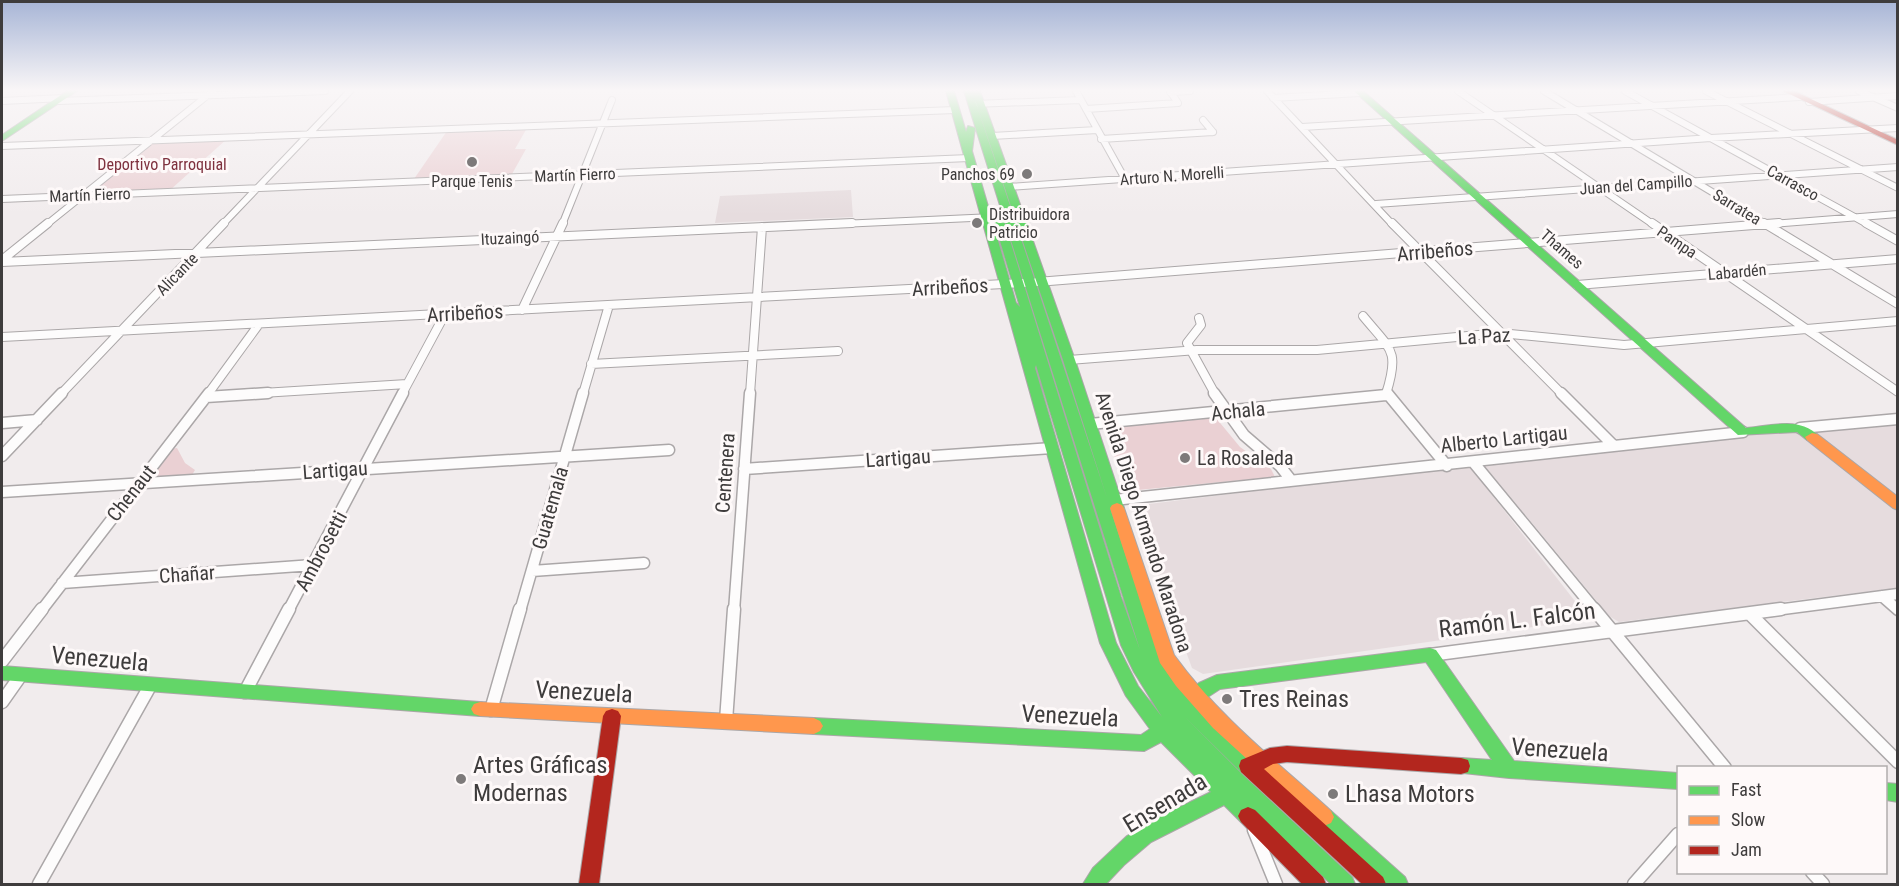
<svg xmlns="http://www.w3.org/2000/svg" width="1899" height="886" font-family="'Roboto Condensed',sans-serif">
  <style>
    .built { fill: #e6dcde }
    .green { fill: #ead0d3 }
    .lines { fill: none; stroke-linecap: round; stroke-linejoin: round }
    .street-far3-casing { stroke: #aba7a8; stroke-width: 8 }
    .street-far2-casing { stroke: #aba7a8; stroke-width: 10 }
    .street-far1-casing { stroke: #aba7a8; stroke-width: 13 }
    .street-casing { stroke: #aba7a8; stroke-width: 15 }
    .fast-casing { stroke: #aba7a8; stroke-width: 2 }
    .slow-casing { stroke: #aba7a8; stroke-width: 2 }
    .jam-casing { stroke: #aba7a8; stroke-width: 2 }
    .street-far3 { stroke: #fdfcfc; stroke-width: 6 }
    .street-far2 { stroke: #fdfcfc; stroke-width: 8 }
    .street-far1 { stroke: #fdfcfc; stroke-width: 10 }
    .street { stroke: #fdfcfc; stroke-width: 12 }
    .fast { fill: #63d668; fill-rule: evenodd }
    .slow { fill: #ff974d; fill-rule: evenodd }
    .jam { fill: #b3261e; fill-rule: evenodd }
    .poi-dot { fill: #7d7a7a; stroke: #fef9f9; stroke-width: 2 }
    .labels { text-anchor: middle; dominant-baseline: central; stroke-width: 6; stroke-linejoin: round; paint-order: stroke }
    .far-park-label { font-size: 16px; fill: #7e313e; stroke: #fef9f9 }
    .far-poi-label { font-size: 16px; fill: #3e3c3c; stroke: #fef9f9; text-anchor: end }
    .far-street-label { font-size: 16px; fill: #3e3c3c; stroke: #fef9f9 }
    .street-label { font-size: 20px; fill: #3e3c3c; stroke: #fef9f9 }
    .poi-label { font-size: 20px; fill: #3e3c3c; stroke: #fef9f9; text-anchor: start }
    .near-street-label { font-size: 24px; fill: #3e3c3c; stroke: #fef9f9 }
    .near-poi-label { font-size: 24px; fill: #3e3c3c; stroke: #fef9f9; text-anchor: start }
  </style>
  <rect width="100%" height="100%" fill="#f1eced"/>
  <path class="built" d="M851,190l2,27 -138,6 5,-27z
    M1897,422v78l-85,-68 3,-1z
    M1788,431l12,3 97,76v78l-278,34 -10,-6 -125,-151 4,-4z
    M1464,465l7,3 114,146 -3,6 -379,54 -11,-6 -59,-162z"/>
  <path class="green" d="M527,128l-12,21h11l-14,25 -98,5 33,-48z
    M228,138l-59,53 -83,3 67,-54z
    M1216,418l24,29 31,22 4,8 -148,14 -23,-63z
    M177,448l8,15 10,7 -3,5 -43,2 21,-28z"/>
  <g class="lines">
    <defs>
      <path id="street-far3" d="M1076,91l49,88
        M1267,91l126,134
        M1458,91l196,134
        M1544,91l223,134
        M1625,91l244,134
        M1706,91l192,97
        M1859,91l39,17
        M1170,92l20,-1
        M1273,98l86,-5
        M2,101l61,-3
        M59,101l266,-10
        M1809,102l89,-6
        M973,104l108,-4
        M1086,109l92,-6 -8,-12
        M1203,120l10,12
        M1302,127l497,-30
        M992,136l105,-6
        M1101,139l112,-7
        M2,146l953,-36
        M1008,187l703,-49 187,-10
        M2,199l967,-41
        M1376,204l522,-37
        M46,225l167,-134
        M222,225l128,-134
        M562,225l50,-125
        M819,225l196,-9
        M1760,225l138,-11"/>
      <path id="street-far2" d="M1392,223l170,171
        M1652,223l246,169
        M1764,223l134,81
        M1866,223l32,18
        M2,260l46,-37
        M2,262l850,-39
        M1037,282l742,-59
        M1577,285l321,-26
        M522,310l41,-87
        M1363,316c28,34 37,34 23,78
        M1199,318l2,7 -14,18 28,51
        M2,337l1022,-54
        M1069,360l128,-10h120l183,-17 124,12 274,-24
        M591,364l247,-13
        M61,394l163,-171
        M208,394l51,-70
        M245,394l162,-10
        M402,394l43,-80
        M583,394l26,-89
        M750,394l12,-167"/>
      <path id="street-far1" d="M1214,393l30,42 36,31 11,14
        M1387,393l60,73
        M1561,393l53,53
        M206,397l62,-4
        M2,423l35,-3
        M1090,424l296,-29
        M1800,428l98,-9
        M2,456l60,-63
        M1474,463l122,148
        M744,469l308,-21
        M2,492l667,-42
        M1114,500l629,-68
        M532,571l112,-8
        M62,583l251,-18
        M1882,596l16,14
        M41,611l168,-218
        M288,611l115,-218
        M520,611l63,-218
        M734,611l16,-218
        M1769,611l129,-17"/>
      <path id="street" d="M1594,609l131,159
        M1750,614l148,148
        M1430,655l351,-46
        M2,661l40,-52
        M245,692l44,-83
        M2,702l19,-27
        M491,710l29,-101
        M726,721l8,-112
        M1254,830l22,54
        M1812,872l11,12
        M39,884l111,-198
        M1634,884l44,-50"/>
      <path id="fast" d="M67,91h10l-75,50v-6z
        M946,91h8l12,41 2,-6 7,2 -3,23 44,152 4,4 -26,-86 5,-3 5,3 117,376 19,53 -176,-559h8l135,407 -44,-138 -91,-269h8l95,269 49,148 -2,3 -5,2 -7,-5 49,148 27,36 13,-9 18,-8 213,-27 6,2 78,111 164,12v16l-169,-11 -55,-6 -2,-6 2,-6 7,-2 31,2 -66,-98 -206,27 -23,15 58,56 2,6 -2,6 -7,2 -7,-2 -56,-55 59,59 108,101 3,7h-24l-75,-71 2,3 -3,6 -7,3 -7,-3 -17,-17 -73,37 -27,23 -18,19h-23l10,-16 34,-32 30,-18 54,-26 -50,-50 -17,9 -330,-17 -6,-3 -3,-5 3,-5 6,-3 327,17 9,-6 -24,-33 -26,-53zM1036,365l85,280 13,27 28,45 -24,-31 -22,-43 -81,-275z
        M1354,91h9l383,337c24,-2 56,-12 73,9l-2,3h-10l-10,-8 -59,3z
        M2,666l478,36 6,2 3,5 -3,5 -6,2 -478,-36z
        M1886,783l12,1v18l-12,-2z
        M1324,808l7,3 74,66 3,7h-24l-67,-61 -3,-6 3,-6z"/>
      <path id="slow" d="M1812,433l5,1 81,63v13l-5,-2 -86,-68 -2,-3z
        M1117,503l5,2 2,3 50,147c44,61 102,106 157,156l3,6 -3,6 -7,3 -7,-3 -104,-95 -37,-42 -16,-23 -50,-155 2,-3z
        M480,702l334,16 6,3 3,5 -3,5 -6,3 -334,-18 -6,-2 -3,-5 3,-5z"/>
      <path id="jam" d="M1783,91h11l104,49v5z
        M612,709l6,2 3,5 -22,168h-20l24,-168 3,-5z
        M1287,746l174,12 7,2 2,6 -2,6 -7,2 -174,-12 -14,2 -9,5 119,108 3,7h-24l-121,-112 -2,-6 2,-6 29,-12z
        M1248,807l7,3 68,67 3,7h-24l-61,-62 -3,-6 3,-6z"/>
    </defs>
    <use href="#street-far3" class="street-far3-casing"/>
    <use href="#street-far2" class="street-far2-casing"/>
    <use href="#street-far1" class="street-far1-casing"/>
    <use href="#street" class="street-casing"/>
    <use href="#fast" class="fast-casing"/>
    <use href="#slow" class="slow-casing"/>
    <use href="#jam" class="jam-casing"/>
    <use href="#street-far3" class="street-far3"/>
    <use href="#street-far2" class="street-far2"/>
    <use href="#street-far1" class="street-far1"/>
    <use href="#street" class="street"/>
    <use href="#fast" class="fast"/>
    <use href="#slow" class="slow"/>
    <use href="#jam" class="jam"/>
  </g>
  <linearGradient id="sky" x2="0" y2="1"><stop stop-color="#a7b5d6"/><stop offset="0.42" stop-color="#f9f6f7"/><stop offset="1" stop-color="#f9f6f7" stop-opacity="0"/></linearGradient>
  <rect width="1899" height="215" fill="url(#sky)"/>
  <g class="poi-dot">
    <circle cx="472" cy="162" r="6"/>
    <circle cx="1027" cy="174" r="6"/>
    <circle cx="977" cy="223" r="6"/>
    <circle cx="1185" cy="458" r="6"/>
    <circle cx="1227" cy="699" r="6"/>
    <circle cx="461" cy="779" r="6"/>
    <circle cx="1333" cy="794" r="6"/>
  </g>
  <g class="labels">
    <g class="far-park-label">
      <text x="162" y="164">Deportivo Parroquial</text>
    </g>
    <g class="far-poi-label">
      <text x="1015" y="174">Panchos 69</text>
      <text x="472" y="181" text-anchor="middle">Parque Tenis</text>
      <text x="989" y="214" text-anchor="start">Distribuidora<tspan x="989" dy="18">Patricio</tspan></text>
    </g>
    <g class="far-street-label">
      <text transform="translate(575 175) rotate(-2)">Martín Fierro</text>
      <text transform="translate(1172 176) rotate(-4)">Arturo N. Morelli</text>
      <text transform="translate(1793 183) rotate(29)">Carrasco</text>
      <text transform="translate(1636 185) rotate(-4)">Juan del Campillo</text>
      <text transform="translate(90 195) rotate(-2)">Martín Fierro</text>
      <text transform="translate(1737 207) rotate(31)">Sarratea</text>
      <text transform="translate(510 238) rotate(-3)">Ituzaingó</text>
      <text transform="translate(1677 242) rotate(34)">Pampa</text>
      <text transform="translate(1562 249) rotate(41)">Thames</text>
      <text transform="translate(1737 272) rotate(-5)">Labardén</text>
      <text transform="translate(177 274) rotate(-46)">Alicante</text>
    </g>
    <g class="street-label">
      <text transform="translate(1435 251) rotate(-5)">Arribeños</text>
      <text transform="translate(950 287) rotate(-3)">Arribeños</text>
      <text transform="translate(465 313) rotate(-3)">Arribeños</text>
      <text transform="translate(1484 336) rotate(-3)">La Paz</text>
      <text transform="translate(1238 411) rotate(-6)">Achala</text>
      <text transform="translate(1504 439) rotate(-6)">Alberto Lartigau</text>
      <text transform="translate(898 458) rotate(-4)">Lartigau</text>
      <text transform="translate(335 470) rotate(-4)">Lartigau</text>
      <text transform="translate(725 473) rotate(-86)">Centenera</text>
      <text transform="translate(131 493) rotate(-52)">Chenaut</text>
      <text transform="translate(550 508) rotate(-74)">Guatemala</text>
      <text transform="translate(1144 522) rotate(72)">Avenida Diego Armando Maradona</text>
      <text transform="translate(321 551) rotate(-62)">Ambrosetti</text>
      <text transform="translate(187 574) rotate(-4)">Chañar</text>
    </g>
    <g class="poi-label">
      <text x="1197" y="458">La Rosaleda</text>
    </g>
    <g class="near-street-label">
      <text transform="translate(1517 620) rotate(-7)">Ramón L. Falcón</text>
      <text transform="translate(100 659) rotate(5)">Venezuela</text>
      <text transform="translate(584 692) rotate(3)">Venezuela</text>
      <text transform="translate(1070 716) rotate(3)">Venezuela</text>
      <text transform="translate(1560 750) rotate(4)">Venezuela</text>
      <text transform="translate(1165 803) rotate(-31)">Ensenada</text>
    </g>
    <g class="near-poi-label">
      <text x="1239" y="699">Tres Reinas</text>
      <text x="473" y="765">Artes Gráficas<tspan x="473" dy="28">Modernas</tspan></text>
      <text x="1345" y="794">Lhasa Motors</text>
    </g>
  </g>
  <rect width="1899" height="886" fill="none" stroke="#3e3c3c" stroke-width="6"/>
  <rect x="1677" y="766" width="210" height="108" fill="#fef9f9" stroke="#b1adad" stroke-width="1.5"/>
  <rect x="1689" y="786" width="30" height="9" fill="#63d668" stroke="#b1adad" stroke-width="1.5"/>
  <text x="1731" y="796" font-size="18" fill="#3e3c3c">Fast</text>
  <rect x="1689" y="816" width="30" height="9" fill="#ff974d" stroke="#b1adad" stroke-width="1.5"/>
  <text x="1731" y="826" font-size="18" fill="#3e3c3c">Slow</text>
  <rect x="1689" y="846" width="30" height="9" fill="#b3261e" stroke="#b1adad" stroke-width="1.5"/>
  <text x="1731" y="856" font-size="18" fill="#3e3c3c">Jam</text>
</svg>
